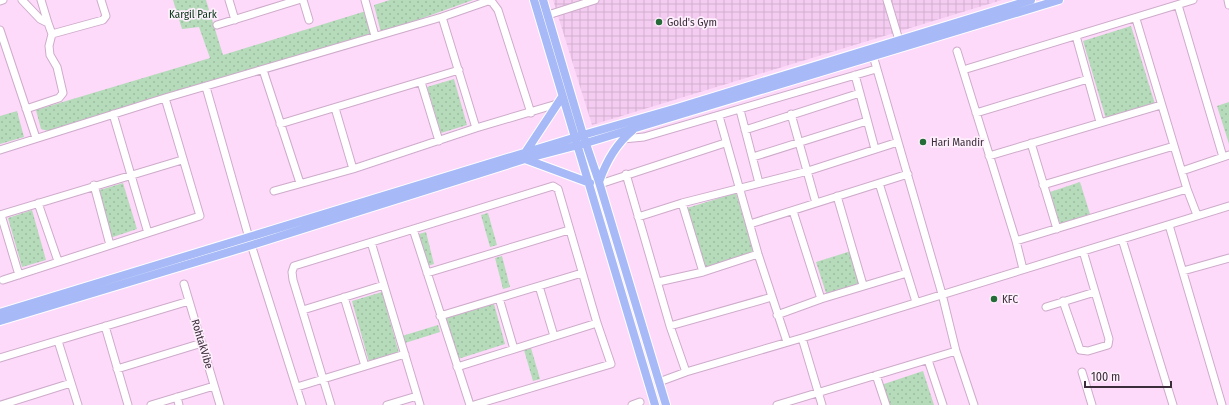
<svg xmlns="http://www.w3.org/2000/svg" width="1229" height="405" font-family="'Fira Sans Condensed',sans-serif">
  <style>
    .industrial { fill: url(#industrial-grid) }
    .park { fill: url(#park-dots) }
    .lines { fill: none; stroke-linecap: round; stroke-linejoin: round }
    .minor-casing { stroke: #ceabcb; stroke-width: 9 }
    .major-casing { stroke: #fff; stroke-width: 10 }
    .minor { stroke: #fff; stroke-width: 7 }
    .major { stroke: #a7baf7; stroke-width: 8 }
    .poi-dot { fill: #256b37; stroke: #feeffc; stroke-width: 1.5 }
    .labels { text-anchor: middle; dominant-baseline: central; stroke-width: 3.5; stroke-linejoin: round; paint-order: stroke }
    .park-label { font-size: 11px; fill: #043313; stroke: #feeffc }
    .poi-label { font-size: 11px; fill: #3b2d3a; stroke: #feeffc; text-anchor: start }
    .street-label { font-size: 11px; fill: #3b2d3a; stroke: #feeffc }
  </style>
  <defs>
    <pattern id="industrial-grid" width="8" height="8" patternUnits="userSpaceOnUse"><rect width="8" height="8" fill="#f4ccf1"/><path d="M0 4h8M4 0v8" fill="none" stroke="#d2b0cf"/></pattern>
    <pattern id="park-dots" width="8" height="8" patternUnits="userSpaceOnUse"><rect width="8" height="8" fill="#b5dbba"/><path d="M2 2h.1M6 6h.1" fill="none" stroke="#9dbca1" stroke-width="1.8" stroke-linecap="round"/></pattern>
  </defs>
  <rect width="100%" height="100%" fill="#fedafa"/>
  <path class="industrial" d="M553,0h449l-410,125z"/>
  <path class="park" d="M173,0h33l17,55 143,-44 7,25 -325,95 -7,-2 -5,-19 174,-52 -11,-31 -17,2z
    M390,0h83l-92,33 -7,-28z
    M1131,26l24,78 -49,15 -23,-78z
    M454,79l13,46 -26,8 -14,-46z
    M1229,102v42l-12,-38z
    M17,111l7,26 -24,7v-28z
    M1080,182l10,32 -30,10 -10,-32z
    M123,183l14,46 -30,10 -14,-47z
    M736,193l18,60 -49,15 -18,-60z
    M32,210l14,50 -24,7 -14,-49z
    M488,213l9,32 -7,2 -9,-32z
    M426,232l8,32 -7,2 -8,-32z
    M851,251l11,34 -35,11 -11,-34z
    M502,256l8,31 -7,2 -8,-31z
    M382,292l17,61 -30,9 -17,-61z
    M494,304l11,40 -47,15 -12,-41z
    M438,325l2,7 -35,11 -3,-7z
    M531,348l9,31 -7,2 -9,-31z
    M923,371l11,34h-46l-7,-20z"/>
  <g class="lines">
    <defs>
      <path id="minor" d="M22,0l18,19 8,4 -7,-23
        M229,0l6,20
        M303,0l6,20
        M365,0l10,36
        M887,0l12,40
        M1228,0l1,5
        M0,1l3,-1
        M1178,5l45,152
        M548,15l47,-15
        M442,17l34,111
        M1136,19l51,170 10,26
        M217,25l81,-25
        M0,30l36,108
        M52,34l51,-14 3,-4 -5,-16
        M1076,36l24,86
        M957,51l59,190 7,28
        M872,52l70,242 14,57 18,54
        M263,70l37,113
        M963,70l230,-70
        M855,75l20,74
        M421,82l18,59
        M206,87l43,151 53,167
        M335,108l18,61
        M26,109l33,-11 4,-5 -6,-26 -7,-12 -1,-9 3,-12 -4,-11
        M740,110l19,73
        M976,113l112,-34
        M113,114l35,119
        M791,114l25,89
        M719,116l39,138 29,88
        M280,124l179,-54
        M745,130l115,-37
        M623,139l21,-2 232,-68
        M1031,143l26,86
        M0,150l165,-52 277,-81 46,-16 4,1 6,8 33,103
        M989,156l172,-51
        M753,157l114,-36
        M1182,171l47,-16
        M626,174l44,152 16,46
        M879,183l37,119
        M600,184l125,-41
        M94,185l16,60
        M1043,185l131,-39
        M274,191l79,-22 123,-41 81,-24
        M837,196l26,89
        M38,203l20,58
        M682,203l21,69
        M793,211l28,88
        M0,215l182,-55
        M1,215l18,60
        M638,217l44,-14 126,-32 90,-29
        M750,224l158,-50
        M1169,225l53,180
        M413,229l57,176
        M1122,239l51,166
        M1016,241l171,-52
        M371,242l49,163
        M1183,271l46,-13
        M427,273l142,-43
        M3,280l197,-64 -35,-118
        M658,282l45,-10 55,-18
        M184,284l36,121
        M539,286l15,50
        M344,297l21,69
        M499,298l15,51
        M1063,301l17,49 8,1 20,-6 1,-6 -26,-88
        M1046,307l49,-15
        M303,310l81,-25
        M777,315l44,-16 86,-26
        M440,316l142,-43
        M105,326l23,79
        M670,326l102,-29
        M802,338l20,67
        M58,341l20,64
        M0,358l189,-57
        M928,360l15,45
        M457,367l140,-44
        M117,369l85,-26
        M1082,372l10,33
        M876,375l10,30
        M659,382l27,-10 116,-34 427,-132
        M297,387l108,-33
        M177,397l2,8
        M1,405l70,-22
        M151,405l63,-19
        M331,405l-38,-125 -1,-8 2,-6 259,-80 5,3 39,134 14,41 -137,41
        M387,405l30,-9
        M632,405l8,-3
        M777,405l179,-54"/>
      <path id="major" d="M534,0l121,405
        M543,0l40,135 16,47 67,223
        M525,153l37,-56
        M525,159l65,24
        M599,182c7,-20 17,-38 33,-51
        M0,313l583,-178 94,-27 354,-108
        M0,321l252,-76 273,-86 61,-16 473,-143"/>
    </defs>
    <use href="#minor" class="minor-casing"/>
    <use href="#major" class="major-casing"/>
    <use href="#minor" class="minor"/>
    <use href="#major" class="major"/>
  </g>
  <g class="poi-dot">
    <circle cx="659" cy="22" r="4"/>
    <circle cx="923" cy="142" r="4"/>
    <circle cx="994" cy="299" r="4"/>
  </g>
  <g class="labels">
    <g class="park-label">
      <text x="193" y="14">Kargil Park</text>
    </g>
    <g class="poi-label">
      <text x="667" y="22">Gold's Gym</text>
      <text x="931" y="142">Hari Mandir</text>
      <text x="1002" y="299">KFC</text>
    </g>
    <g class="street-label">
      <text transform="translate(202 344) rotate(73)">RohtakVibe</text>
    </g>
  </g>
  <path d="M1085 381v6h86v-6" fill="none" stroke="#3b2d3a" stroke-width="2"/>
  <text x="1091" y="381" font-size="12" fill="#3b2d3a" stroke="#feeffc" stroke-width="3" paint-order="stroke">100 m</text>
</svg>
